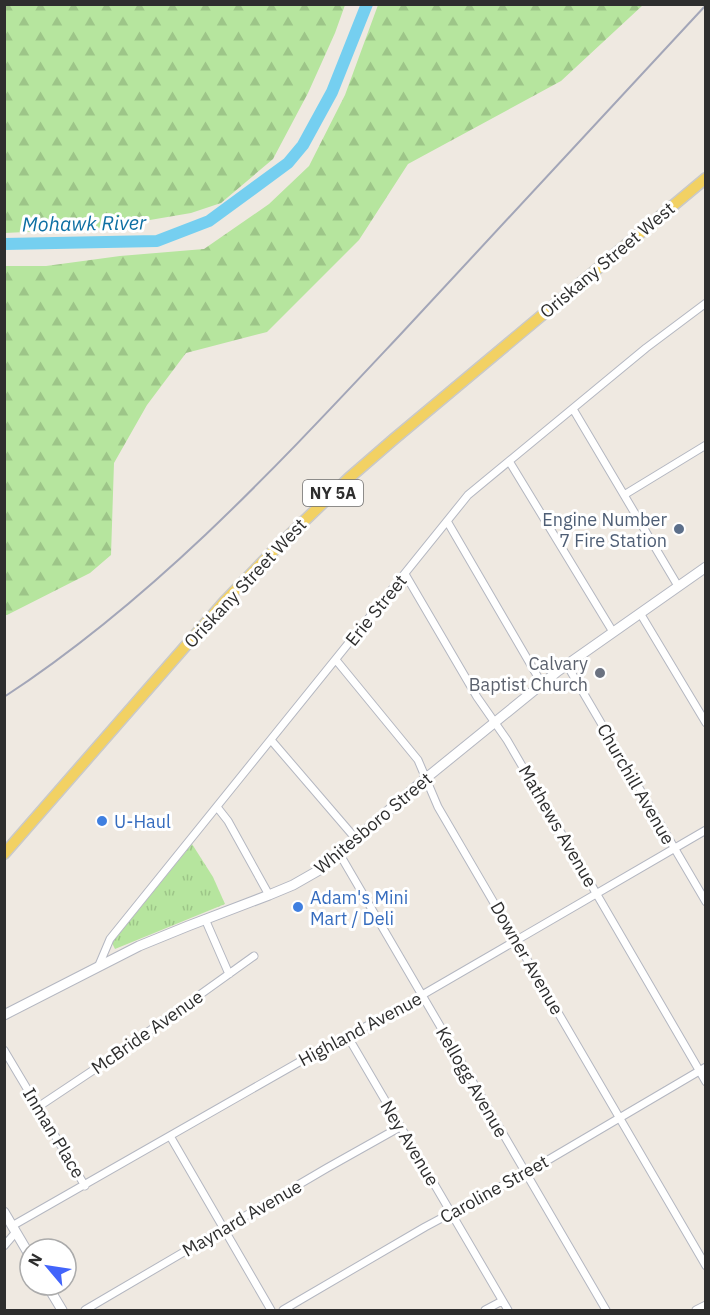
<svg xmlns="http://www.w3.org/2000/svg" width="710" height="1315" font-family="'IBM Plex Sans',sans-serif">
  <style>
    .forest { fill: url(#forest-firs) }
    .park { fill: url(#park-tufts) }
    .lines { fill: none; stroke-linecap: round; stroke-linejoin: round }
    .river { stroke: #75cff0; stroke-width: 12 }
    .street-casing { stroke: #b4b7c1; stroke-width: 9 }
    .secondary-casing { stroke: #b4b7c1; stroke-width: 11 }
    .primary-casing { stroke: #c9c9c9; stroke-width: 13 }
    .street { stroke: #fff; stroke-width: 7 }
    .secondary { stroke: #fff; stroke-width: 9 }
    .primary { stroke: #f2d163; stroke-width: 10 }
    .rail { stroke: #a3a6b8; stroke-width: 2 }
    .service-dot { fill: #5c6f8a; stroke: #fff; stroke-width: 2 }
    .worship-dot { fill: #6b7280; stroke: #fff; stroke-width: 2 }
    .shop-dot { fill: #3f7fe0; stroke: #fff; stroke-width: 2 }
    .labels { text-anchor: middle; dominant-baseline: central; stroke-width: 6; stroke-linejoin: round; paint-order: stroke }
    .shield { fill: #fff; stroke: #6d6d6d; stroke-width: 1.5 }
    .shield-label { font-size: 16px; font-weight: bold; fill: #2e2e2e }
    .street-label { font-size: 18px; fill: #2e2e2e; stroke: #fff }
    .service-label { font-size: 18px; fill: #4e5e75; stroke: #fff; text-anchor: end }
    .worship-label { font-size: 18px; fill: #5b616d; stroke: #fff; text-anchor: end }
    .shop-label { font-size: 18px; fill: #366cbe; stroke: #fff; text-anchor: start }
    .water-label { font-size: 20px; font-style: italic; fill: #0d6fa3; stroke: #fff }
  </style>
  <defs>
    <pattern id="forest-firs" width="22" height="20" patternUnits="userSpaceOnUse" patternTransform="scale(1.5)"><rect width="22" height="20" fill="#b6e59e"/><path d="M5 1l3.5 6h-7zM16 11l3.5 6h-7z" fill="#9dc588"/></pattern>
    <pattern id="park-tufts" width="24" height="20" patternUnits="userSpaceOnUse" patternTransform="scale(1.5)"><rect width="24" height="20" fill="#b6e59e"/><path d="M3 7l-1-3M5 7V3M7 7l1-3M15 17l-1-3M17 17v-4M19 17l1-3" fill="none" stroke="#9dc588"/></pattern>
  </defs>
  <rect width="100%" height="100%" fill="#efe9e1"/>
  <path class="forest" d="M5,4h340v1l-10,28 -27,60 -35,66 -52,44 -30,10 -88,15 -98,5z
    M378,5h265l-82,76 -153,83 -49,76 -92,92 -81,21 -39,52 -33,58 -3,92 -21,18 -83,42h-2v-349h41l74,-10 84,-7 65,-45 40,-38 36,-71z"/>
  <path class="park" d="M192,844l21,33 12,27 -110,45 -3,-6z"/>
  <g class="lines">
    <path class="river" d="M4,244l153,-3 52,-20 79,-58 15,-18 29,-53 35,-88"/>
    <defs>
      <path id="street" d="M573,409l105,177
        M509,461l104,171
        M624,495l82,-50
        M447,521l95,163
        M405,574l72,123 30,43 199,342
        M640,613l66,110
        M336,660l82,100 20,47 268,459
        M567,665l139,237
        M271,740l85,99
        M217,807l11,14 41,74
        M339,853l267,457
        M205,919l24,55
        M99,965l11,-26 358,-444 178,-147 60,-45
        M348,1037l160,273
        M4,1050l81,136
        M38,1107l75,-50 141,-101
        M170,1136l101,174
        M12,1226l310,-177 64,-33 320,-186
        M4,1246l12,-14
        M85,1310l242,-142 73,-41
        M283,1310l142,-83 101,-54 180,-106
        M485,1310l17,-9
        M696,1310l10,-5"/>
      <path id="secondary" d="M4,1015l135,-69 49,-20 81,-31 24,-10 28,-16 104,-90 133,-108 148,-104
        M4,1212l26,44
        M47,1285l15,25"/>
      <path id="primary" d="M4,854l220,-252 53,-55 72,-69 45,-39 312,-261"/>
    </defs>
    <use href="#street" class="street-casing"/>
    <use href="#secondary" class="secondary-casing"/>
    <use href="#primary" class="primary-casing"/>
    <use href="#street" class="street"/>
    <use href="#secondary" class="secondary"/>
    <use href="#primary" class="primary"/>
    <path class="rail" d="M4,697c151,-99 272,-230 395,-361 102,-110 205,-220 307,-331"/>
  </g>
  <circle class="service-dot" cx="679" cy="529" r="6"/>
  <circle class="worship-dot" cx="600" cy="673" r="6"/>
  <g class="shop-dot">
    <circle cx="102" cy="821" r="6"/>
    <circle cx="298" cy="907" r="6"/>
  </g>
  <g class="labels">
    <rect class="shield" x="303" y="480" width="60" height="26" rx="4.5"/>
    <g class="shield-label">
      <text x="333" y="493">NY 5A</text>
    </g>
    <g class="street-label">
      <text transform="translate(607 260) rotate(-40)">Oriskany Street West</text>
      <text transform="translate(245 583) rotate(-47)">Oriskany Street West</text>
      <text transform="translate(376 610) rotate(-51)">Erie Street</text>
      <text transform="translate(636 784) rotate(60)">Churchill Avenue</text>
      <text transform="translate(373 823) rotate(-40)">Whitesboro Street</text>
      <text transform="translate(558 826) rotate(60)">Mathews Avenue</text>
      <text transform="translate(527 958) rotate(60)">Downer Avenue</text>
      <text transform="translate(360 1029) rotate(-28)">Highland Avenue</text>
      <text transform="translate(147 1032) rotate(-35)">McBride Avenue</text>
      <text transform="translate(472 1082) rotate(60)">Kellogg Avenue</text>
      <text transform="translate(54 1133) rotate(59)">Inman Place</text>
      <text transform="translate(410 1143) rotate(59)">Ney Avenue</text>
      <text transform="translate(494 1189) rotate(-29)">Caroline Street</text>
      <text transform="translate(242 1218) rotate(-30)">Maynard Avenue</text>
    </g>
    <g class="service-label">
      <text x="667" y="519">Engine Number<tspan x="667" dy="21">7 Fire Station</tspan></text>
    </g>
    <g class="worship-label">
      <text x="588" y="663">Calvary<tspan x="588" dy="21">Baptist Church</tspan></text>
    </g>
    <g class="shop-label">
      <text x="114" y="821">U-Haul</text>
      <text x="310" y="897">Adam's Mini<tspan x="310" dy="21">Mart / Deli</tspan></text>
    </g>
    <g class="water-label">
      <text transform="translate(84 223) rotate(-1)">Mohawk River</text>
    </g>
  </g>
  <rect width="710" height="1315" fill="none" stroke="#2e2e2e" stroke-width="12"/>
  <g transform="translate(48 1267) rotate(299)"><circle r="28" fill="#ffffff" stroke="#ababab" stroke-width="1.5"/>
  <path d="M0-4.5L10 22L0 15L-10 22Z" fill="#4264fb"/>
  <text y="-9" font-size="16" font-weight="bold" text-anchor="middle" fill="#2e2e2e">N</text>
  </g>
</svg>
